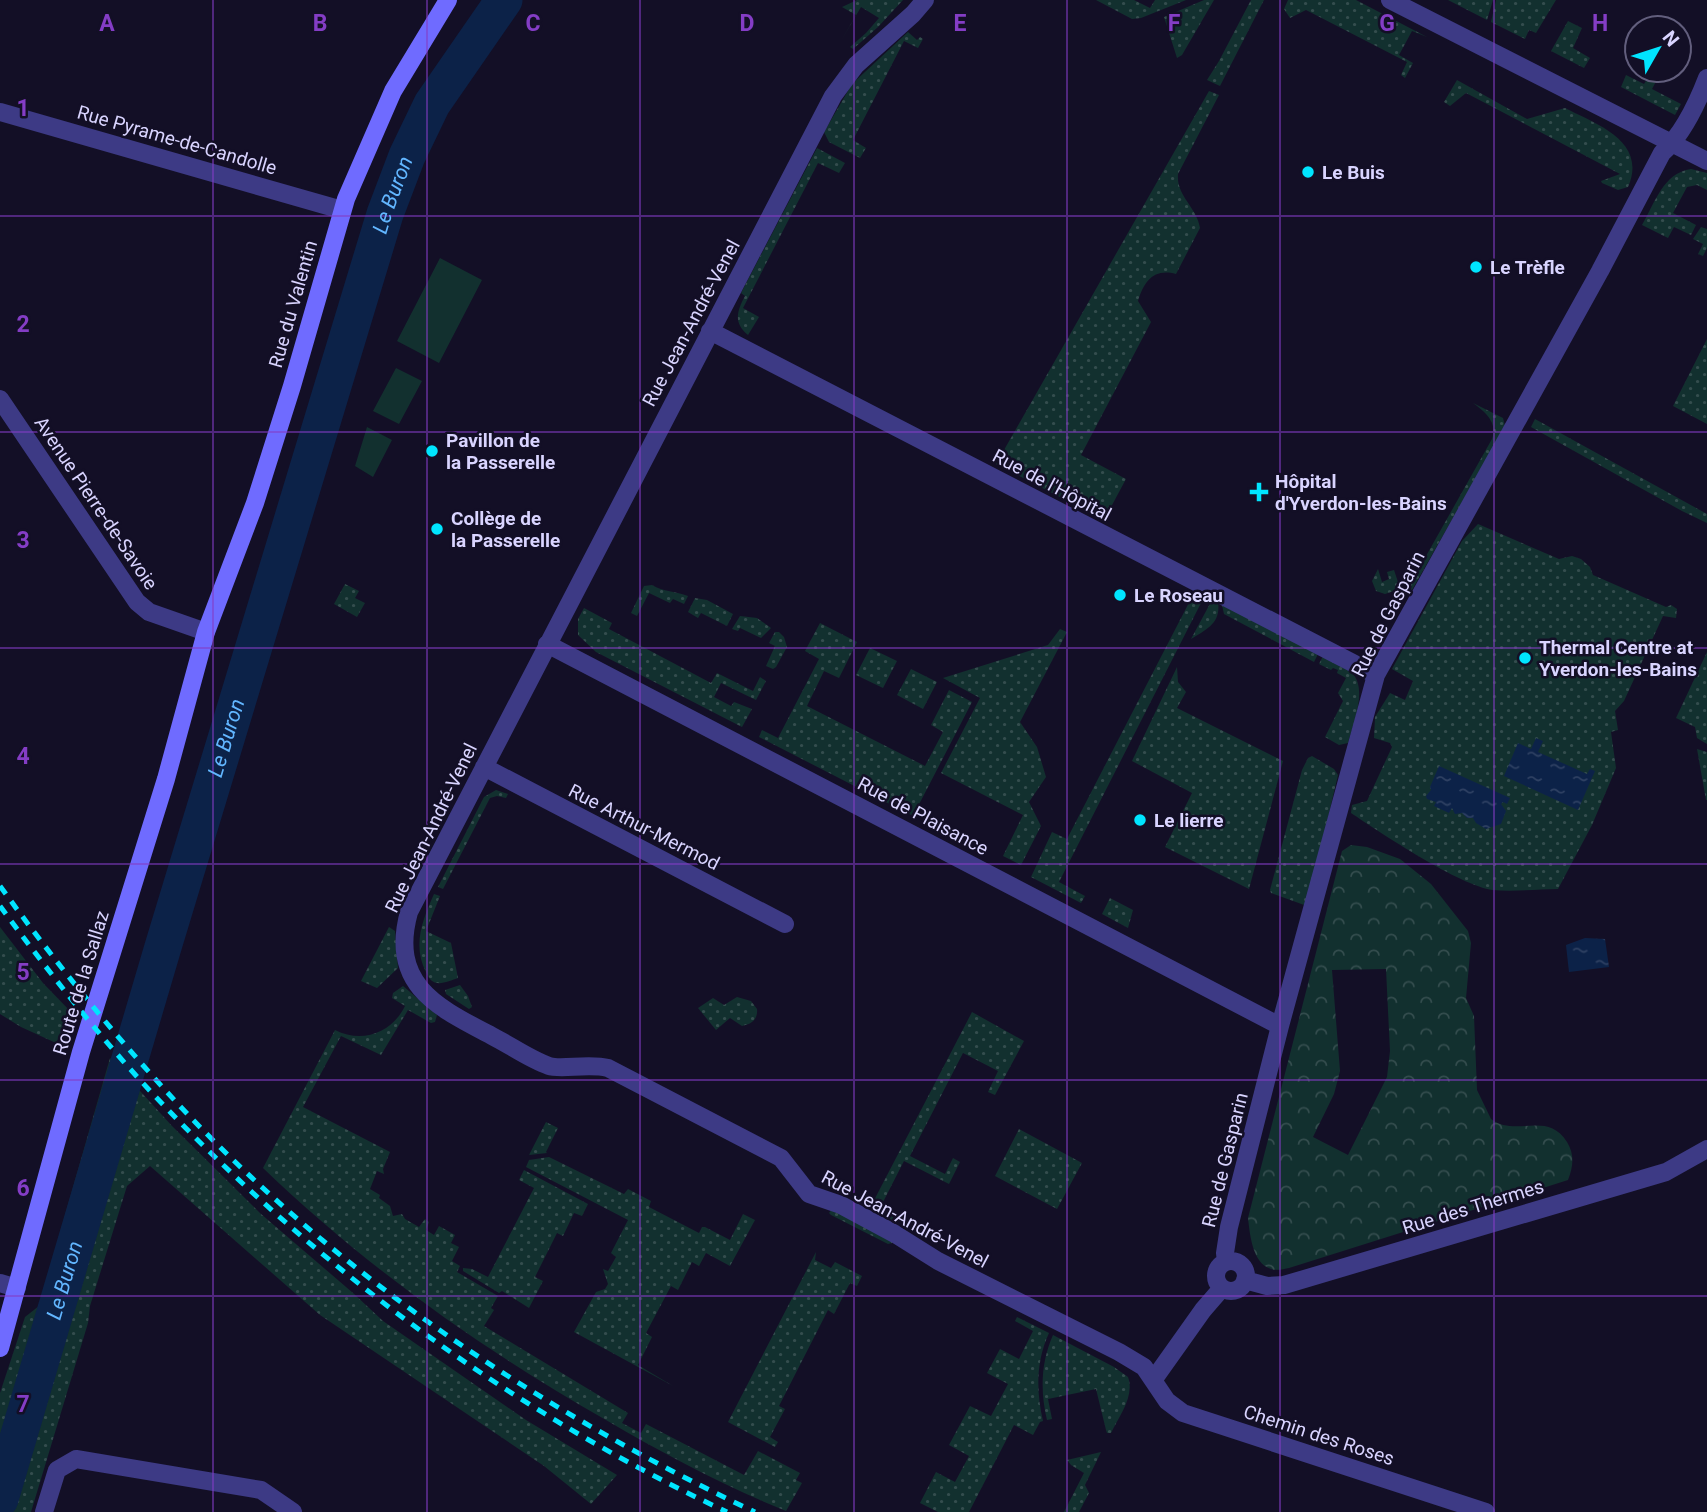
<svg xmlns="http://www.w3.org/2000/svg" width="1707" height="1512" font-family="Roboto,sans-serif">
  <style>
    .grass { fill: url(#grass-dots) }
    .forest { fill: url(#forest-crowns); fill-rule: evenodd }
    .pitch { fill: #12302f }
    .water { fill: url(#water-ripples) }
    .lines { fill: none; stroke-linecap: round; stroke-linejoin: round }
    .river { stroke: #0c2248; stroke-width: 37 }
    .minor { stroke: #3d3a85; stroke-width: 18 }
    .tertiary { stroke: #3d3a85; stroke-width: 18 }
    .secondary { stroke: #6f6bff; stroke-width: 18 }
    .rail { stroke: #00e5ff; stroke-width: 5; stroke-dasharray: 10 9; stroke-linecap: butt }
    .grid { fill: none; stroke: #843dc5; stroke-width: 2; stroke-opacity: 0.55 }
    .poi-dot { fill: #00e5ff; stroke: #130f26; stroke-width: 2.5 }
    .labels { text-anchor: middle; dominant-baseline: central; stroke-width: 5; stroke-linejoin: round; paint-order: stroke }
    .street-label { font-size: 19px; fill: #d9d4ff; stroke: #130f26 }
    .poi-label { font-size: 19px; font-weight: bold; fill: #d9d4ff; stroke: #130f26; text-anchor: start }
    .water-label { font-size: 21px; font-style: italic; fill: #62b6ff; stroke: #130f26 }
    .grid-label { font-size: 23px; text-anchor: middle; font-weight: bold; fill: #843dc5; stroke: #130f26; stroke-width: 5; stroke-linejoin: round; paint-order: stroke }
  </style>
  <defs>
    <pattern id="grass-dots" width="8" height="8" patternUnits="userSpaceOnUse" patternTransform="scale(1.75)"><rect width="8" height="8" fill="#12302f"/><path d="M2 2h.1M6 6h.1" fill="none" stroke="#344d4e" stroke-width="1.8" stroke-linecap="round"/></pattern>
    <pattern id="forest-crowns" width="20" height="18" patternUnits="userSpaceOnUse" patternTransform="scale(1.75)"><rect width="20" height="18" fill="#12302f"/><path d="M2 6a3 3 0 1 1 6 0M12 15a3 3 0 1 1 6 0" fill="none" stroke="#344d4e"/></pattern>
    <pattern id="water-ripples" width="26" height="14" patternUnits="userSpaceOnUse" patternTransform="scale(1.75)"><rect width="26" height="14" fill="#0c2248"/><path d="M2 4q2-2 4 0t4 0M15 11q2-2 4 0t4 0" fill="none" stroke="#2f4163"/></pattern>
  </defs>
  <rect width="100%" height="100%" fill="#130f26"/>
  <path class="grass" d="M857,0h46l-25,27 -25,22 -3,-2 16,-14 13,-15 -18,-11 -20,34 15,-26 -14,-8z
    M1096,0h38l16,8 5,-8h31l-45,18 -9,1z
    M1204,0h10l-32,55 -5,3 -13,-41z
    M1251,0h13l-44,86 -13,-6 12,-19z
    M1288,0h68l71,37 -15,-6 -13,24 14,8 -8,15 -4,-3 6,-13 -101,-52 -16,8 -6,-9z
    M1448,0h45l-6,20z
    M1496,0h60l-20,33 -7,-3 -4,9 -34,-17z
    M1568,21l14,7 -9,20 17,10 -6,10 -33,-17z
    M908,32l9,8 3,-3 3,2 -5,9 -14,-7 -51,99 13,8 -6,10 -31,-16 -5,-10 28,-48z
    M1653,70h9l-10,19 29,15 -6,11 -54,-28 5,-12 18,9z
    M1457,80l70,39 38,-11c31,16 83,33 63,79l-10,3 -16,-7 -1,-2 19,-7 -154,-81 -16,13 -6,-4z
    M1209,91l10,4 -41,79c-2,22 19,33 22,54l-24,46c-22,-6 -32,7 -38,27l13,21 -70,133 45,24 -22,41 -108,-56z
    M817,148l28,15 -6,10 -21,-10 -75,145 16,9 -11,18c-15,-12 -11,-24 -3,-39l-4,-3z
    M1691,169l16,4v17l-10,-5 -10,2 -14,26 23,12 -5,10 -17,-8 -6,11 -26,-13c13,-22 21,-52 49,-56z
    M1701,227l6,2v19l-4,8 -5,-2 5,-10 -10,-5z
    M1707,339v85l-34,-18z
    M1473,403l30,15 2,8 -93,164 -4,-2 84,-149c6,-17 -7,-27 -19,-36z
    M1535,419l172,95v9l-25,-12 -151,-84z
    M1478,524l81,35 13,-3 9,3 9,8 3,8 73,32 5,-2 6,4 -1,9 -13,-2 -39,85 -9,10 3,19 -7,2 5,36 -24,57 -34,64c-21,0 -44,3 -65,1 -33,-4 -112,-57 -142,-77l1,-8 15,-4 25,-54 -2,-4 -16,-5 1,-21 15,-24 15,7 8,-19 -21,-12 70,-128z
    M1378,569l4,13 7,-3 -2,-7 7,-2 5,15 -2,5 -12,4 -9,-3 -4,-10z
    M345,584l14,7 -4,7 10,5 -8,14 -23,-13z
    M652,585c11,7 24,6 36,11l-4,8 -11,-5 -3,4 -21,-10 -12,23 -6,-3 13,-27z
    M1195,591l5,2 1,10 -142,279 26,14 -4,7 -50,-26 21,-45 15,7z
    M695,598l12,2 26,14 -6,12 -26,-13 -3,5 -10,-6z
    M1212,600l6,2c3,21 -11,27 -27,37z
    M1222,605l96,49 -4,8 -90,-48z
    M584,608l28,15 -3,6 102,54 6,-10 36,18 7,-14 6,4 -10,19 -35,-17 -7,14 17,9 3,-4 18,7 -10,18 -146,-75 -18,-17v-16z
    M740,616l17,2 14,10 -10,10 -21,-10 -2,3 -6,-2z
    M820,623l37,19 -18,36 -15,-7 -17,35 118,60 18,-34 -12,-7 18,-35 23,12 -59,114 -154,-79 3,-7 16,8 41,-79 -14,-8z
    M1060,629l7,3 -47,90 17,25 9,30 -17,25 12,24 -20,39 -18,-9 20,-41 -82,-42 39,-75 -37,-20 105,-33z
    M775,632h4l5,5 3,10 -11,20 -3,2 -7,-3 9,-20 -6,-3z
    M870,648l27,13 -14,27 -27,-13z
    M1707,652v92l-10,-6 -2,-11 -19,-9z
    M1323,656c9,5 21,10 29,17 16,16 1,51 -4,70l-9,2 -14,-8 18,-36 -5,-8 8,-15 -9,-5 1,-3 -5,-2 -2,2 -12,-6z
    M1177,667l1,15 8,10 -9,16 106,53 -34,128 -84,-42 27,-54 -60,-32z
    M911,669l26,13 -14,27 -26,-14z
    M1697,749l10,3v48h-1z
    M1312,756l22,13 4,6 -31,131 -36,-13 -1,-3 32,-120 6,-12z
    M496,790l12,4 -2,4 -9,-2 -7,2 -47,91 -5,-2 46,-90z
    M434,894l6,2 -14,35 25,12 7,35c-6,2 -15,6 -21,5 -6,-1 -9,-6 -11,-11 -14,-27 -3,-53 8,-78z
    M1110,898l23,12 -5,18 -26,-14z
    M0,927l43,56 28,29 -15,31 -35,-16 -21,-13z
    M389,927l6,4 3,37 -21,20 -16,-7z
    M460,985l8,11 4,11 -3,2 -23,-15 -1,-4z
    M403,986l34,29 -2,7 -4,1 -23,-13 -27,45 -40,-19 -38,71 87,45 -7,17 1,5 -7,-3 -7,18 10,6 -1,3 11,8 3,10 9,-2 3,5 14,8 6,-8 4,3 -3,8 8,5 5,-9 16,9 -4,8 8,4 -7,14 8,5 -3,6 41,24 -7,12 3,2 -10,16 144,87 -6,10 19,10 5,-9 98,51 14,-24 42,22 -4,7 6,3 -16,28c-62,-25 -122,-57 -180,-91 -123,-70 -240,-153 -343,-252l72,-138c27,14 57,3 70,-24l-13,-8 1,-5z
    M737,997l14,4 6,8c1,10 -5,15 -15,17l-12,-8 -14,12 -18,-22 15,-10 11,7z
    M972,1012l52,29 -29,54 -7,-3 10,-21 -35,-18 -53,103 35,18 8,-16 7,4 -11,22 -45,-23 -22,43 14,8 -4,8 -22,-12z
    M110,1058l62,68 89,88 92,79 30,28 143,99 91,55 -26,29 -47,-38 -224,-151 -170,-149 -23,20 -37,120 -2,17 -57,189h-31v-119l25,-76 14,-11z
    M546,1122l12,6 -12,24 1,1 -18,2z
    M1019,1129l63,34 -25,46 -62,-33z
    M549,1157l75,37 4,-5 23,12 -2,6 50,26 3,-6h3l25,13 13,-26 12,6 -25,46 -24,-13 -7,13 -7,-4 -14,28 -7,-4 -25,47 6,4 -14,28 35,21 -99,-54 22,-40 9,-3 3,-5 -5,-15 5,2 8,-14 -5,-4 17,-33 -102,-53 3,-7z
    M524,1170l64,34 -6,12 -8,-3 -11,23 -6,-3 -22,44 8,4 -14,27 -27,-17 -3,2 -36,-22v-3l9,1 16,8 46,-89 -15,-8z
    M832,1209l60,31v3l-4,1 -57,-29 -2,-2z
    M816,1252l-1,8 16,8 4,-6 27,14 -5,10 -7,-3 -16,31 -6,-4 -49,96 6,3 -15,28 8,5 -3,5 -47,-25z
    M1017,1317l32,16c-13,28 -13,58 -6,88l-3,1 -7,13 -19,-10 -45,87h-31l-18,-9 16,-31 19,10 14,-26 -20,-11 21,-39 21,10 17,-32 -21,-11 13,-24 19,10 14,-28 -18,-10z
    M1053,1335l61,32 14,10c7,19 -9,39 -17,56h-4l-1,-3 -10,-41 -48,10 4,20 -5,1c-7,-29 -6,-58 6,-85z
    M1101,1452l-16,33 4,8 -10,19h-15l20,-39 -13,-8 -4,-5z"/>
  <path class="forest" d="M1351,845l16,2 33,12 31,25 37,47 3,12 -5,55 8,18 3,74 14,29c25,19 56,-9 76,23 8,13 6,25 1,38l-279,88c-5,1 -13,3 -18,1 -19,-6 -21,-35 -23,-51l94,-367zM1386,969l4,82 -3,26 -39,78 -35,-18 21,-43 6,-23 -8,-101z"/>
  <path class="pitch" d="M440,258l42,22 -43,83 -42,-22z
    M396,368l26,13 -23,43 -26,-13z
    M367,427l25,13 -19,37 -18,-11z"/>
  <path class="water" d="M1536,738l7,3 -5,11 49,22 3,-5 5,2 -17,39 -74,-34 14,-33 13,6z
    M1439,766l71,32 -3,6 -4,-2 -2,2 5,7 -5,13 -15,5 -10,-6 -3,-5h-6l-5,-5 -7,1 -3,-6 -3,5 -15,-7 2,-4 -9,-3 -1,-3 5,-6 -1,-3z
    M1585,938l20,1 4,28 -40,5 -3,-27z"/>
  <g class="lines">
    <path class="river" id="s1" d="M0,1499l163,-552 222,-733 22,-58 25,-52 72,-104"/>
    <path class="minor" d="M925,0l-12,14 -57,51 -23,31 -424,816c-20,73 28,95 83,124 18,9 37,23 57,30 12,4 40,-3 59,2l173,90 28,36 32,11 54,29 43,27 181,91 25,15 23,34 16,12 303,99
      M1390,0l317,161
      M0,112l342,98
      M710,331l666,344
      M0,399l137,203 12,10 57,20
      M547,644l733,382
      M484,767l301,157
      M1216 1276a15 15 0 1 1 30 0a15 15 0 1 1-30 0Z
      M1226,1262l-1,-9 4,-26 51,-201 96,-351 224,-404 62,-118c20,-18 35,-49 45,-75
      M1245,1280l22,6 17,-1 382,-113 41,-23
      M1154,1379l49,-69 19,-22
      M44,1512l13,-42 19,-11 185,31 32,22"/>
    <path class="tertiary" d="M0,1283l17,5"/>
    <path class="secondary" d="M0,1348l81,-296 85,-273 40,-147 49,-129 37,-117 54,-187 47,-108 55,-91"/>
    <path class="rail" d="M0,886c55,76 114,149 178,218 162,173 362,307 577,408
      M0,906c54,73 111,146 175,211 159,164 345,298 552,395"/>
  </g>
  <path class="grid" d="M213,0v1512M427,0v1512M640,0v1512M854,0v1512M1067,0v1512M1280,0v1512M1494,0v1512M0,216h1707M0,432h1707M0,648h1707M0,864h1707M0,1080h1707M0,1296h1707"/>
  <g class="poi-dot">
    <circle cx="1308" cy="172" r="7"/>
    <circle cx="1476" cy="267" r="7"/>
    <circle cx="432" cy="451" r="7"/>
    <path d="M1255.5 481.5h7v7h7v7h-7v7h-7v-7h-7v-7h7z"/>
    <circle cx="437" cy="529" r="7"/>
    <circle cx="1120" cy="595" r="7"/>
    <circle cx="1525" cy="658" r="7"/>
    <circle cx="1140" cy="820" r="7"/>
  </g>
  <g class="labels">
    <g class="street-label">
      <text transform="translate(177 140) rotate(16)">Rue Pyrame-de-Candolle</text>
      <text transform="translate(293 304) rotate(-74)">Rue du Valentin</text>
      <text transform="translate(691 323) rotate(-62)">Rue Jean-André-Venel</text>
      <text transform="translate(1052 485) rotate(28)">Rue de l'Hôpital</text>
      <text transform="translate(96 503) rotate(56)">Avenue Pierre-de-Savoie</text>
      <text transform="translate(1388 614) rotate(-63)">Rue de Gasparin</text>
      <text transform="translate(923 816) rotate(28)">Rue de Plaisance</text>
      <text transform="translate(644 827) rotate(27)">Rue Arthur-Mermod</text>
      <text transform="translate(431 828) rotate(-64)">Rue Jean-André-Venel</text>
      <text transform="translate(81 983) rotate(-73)">Route de la Sallaz</text>
      <text transform="translate(1225 1160) rotate(-76)">Rue de Gasparin</text>
      <text transform="translate(1473 1207) rotate(-17)">Rue des Thermes</text>
      <text transform="translate(905 1219) rotate(28)">Rue Jean-André-Venel</text>
      <text transform="translate(1319 1435) rotate(18)">Chemin des Roses</text>
    </g>
    <g class="poi-label">
      <text x="1322" y="172">Le Buis</text>
      <text x="1490" y="267">Le Trèfle</text>
      <text x="446" y="440">Pavillon de<tspan x="446" dy="22">la Passerelle</tspan></text>
      <text x="1275" y="481">Hôpital<tspan x="1275" dy="22">d'Yverdon-les-Bains</tspan></text>
      <text x="451" y="518">Collège de<tspan x="451" dy="22">la Passerelle</tspan></text>
      <text x="1134" y="595">Le Roseau</text>
      <text x="1539" y="647">Thermal Centre at<tspan x="1539" dy="22">Yverdon-les-Bains</tspan></text>
      <text x="1154" y="820">Le lierre</text>
    </g>
    <g class="water-label">
      <text stroke="none"><textPath href="#s1" startOffset="1362">Le Buron</textPath></text>
      <text stroke="none"><textPath href="#s1" startOffset="794">Le Buron</textPath></text>
      <text stroke="none"><textPath href="#s1" startOffset="228">Le Buron</textPath></text>
    </g>
  </g>
  <g class="grid-label">
    <text x="107" y="31">A</text>
    <text x="320" y="31">B</text>
    <text x="533" y="31">C</text>
    <text x="747" y="31">D</text>
    <text x="960" y="31">E</text>
    <text x="1174" y="31">F</text>
    <text x="1387" y="31">G</text>
    <text x="1600" y="31">H</text>
    <text x="23" y="116">1</text>
    <text x="23" y="332">2</text>
    <text x="23" y="548">3</text>
    <text x="23" y="764">4</text>
    <text x="23" y="980">5</text>
    <text x="23" y="1196">6</text>
    <text x="23" y="1412">7</text>
  </g>
  <g transform="translate(1658 49) rotate(51)"><circle r="33" fill="#130f26" stroke="#625e7d" stroke-width="2"/>
  <path d="M0-5L12 26L0 18L-12 26Z" fill="#00e5ff"/>
  <text y="-10" font-size="19" font-weight="bold" text-anchor="middle" fill="#d9d4ff">N</text>
  </g>
</svg>
